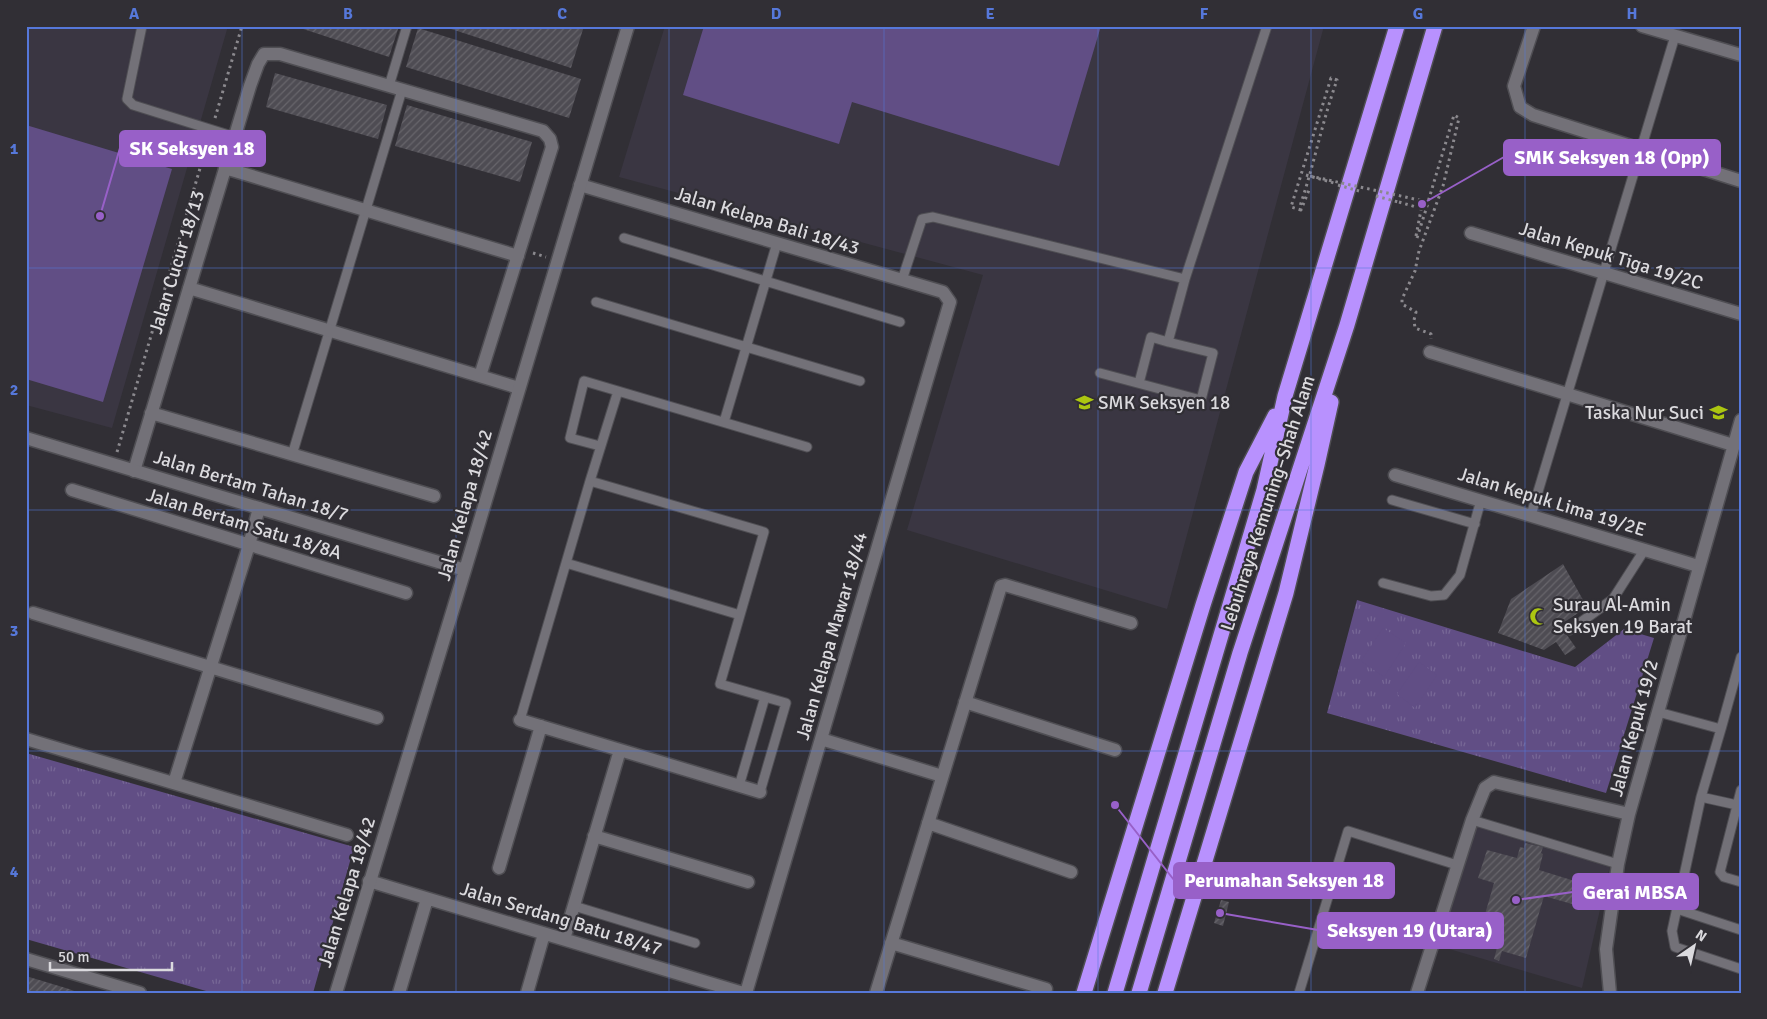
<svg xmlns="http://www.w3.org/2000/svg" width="1767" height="1019" font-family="Signika,sans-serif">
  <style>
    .built { fill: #3a3642 }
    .park { fill: url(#park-tufts) }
    .pitch { fill: #614e85 }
    .building { fill: url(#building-hatch) }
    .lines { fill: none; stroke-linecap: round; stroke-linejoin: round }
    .lane-casing { stroke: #4f4e53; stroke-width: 11 }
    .street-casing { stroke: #4f4e53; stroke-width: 15 }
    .secondary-casing { stroke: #4f4e53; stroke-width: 15 }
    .highway-casing { stroke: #4f4e53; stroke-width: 18 }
    .path { stroke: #8b898e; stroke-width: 3; stroke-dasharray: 2.5 4; stroke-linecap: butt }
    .lane { stroke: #737178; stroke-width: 9 }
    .street { stroke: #737178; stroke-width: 12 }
    .secondary { stroke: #737178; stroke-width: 12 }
    .highway { stroke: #b891fe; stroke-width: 15 }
    .path-bridge { stroke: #8b898e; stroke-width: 3; stroke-dasharray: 2.5 4; stroke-linecap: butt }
    .grid { fill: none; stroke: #5678da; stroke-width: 1; stroke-opacity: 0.55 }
    .labels { text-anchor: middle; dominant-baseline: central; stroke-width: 4.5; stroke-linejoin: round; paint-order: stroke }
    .street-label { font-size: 19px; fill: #dbdade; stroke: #312f35 }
    .poi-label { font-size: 19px; fill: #dbdade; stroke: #312f35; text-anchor: start }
    .leader { fill: none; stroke: #9860c8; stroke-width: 2 }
    .callout-dot { fill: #9860c8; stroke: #312f35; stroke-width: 2 }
    .callout { fill: #9860c8; stroke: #9860c8; stroke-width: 2 }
    .callout-label { font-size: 20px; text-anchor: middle; font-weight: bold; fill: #fff }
    .neatline { fill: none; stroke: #5678da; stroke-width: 2 }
    .grid-label { font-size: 16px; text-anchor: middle; font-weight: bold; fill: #5678da }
  </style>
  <defs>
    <pattern id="park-tufts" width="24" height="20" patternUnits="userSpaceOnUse" patternTransform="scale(1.25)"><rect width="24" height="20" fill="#614e85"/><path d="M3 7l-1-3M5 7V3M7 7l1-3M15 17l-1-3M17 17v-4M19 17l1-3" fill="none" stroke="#776796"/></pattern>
    <pattern id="building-hatch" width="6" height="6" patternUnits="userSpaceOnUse" patternTransform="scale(1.25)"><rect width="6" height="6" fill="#4e4c53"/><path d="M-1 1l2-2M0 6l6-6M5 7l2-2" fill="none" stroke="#67656b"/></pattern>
  </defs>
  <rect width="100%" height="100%" fill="#312f35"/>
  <path class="built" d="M26,26h202l-116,402 -86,-23z
    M665,26h659l-157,583 -260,-79 76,-255 -364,-98z
    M1476,825l134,41 -28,122 -143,-42z"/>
  <path class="park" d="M1357,600l218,67 49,-38 30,9 -48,155 -279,-80z
    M26,753l328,94 -41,146h-100l-187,-54z"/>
  <path class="pitch" d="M704,26h397l-42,140 -207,-64 -13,42 -156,-49z
    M26,125l146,44 -69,233 -77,-23z
    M1383,628l23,15 -22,34 -23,-16z
    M1419,662l18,13 -22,33 -18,-14z"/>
  <path class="building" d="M294,26h105l-10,31z
    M442,26h142l-13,42z
    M418,28l163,51 -12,39 -163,-51z
    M275,73l112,32 -9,34 -112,-32z
    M407,105l125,37 -12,40 -125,-36z
    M1563,564l24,43 -27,18 16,23 -11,7 -9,-13 -12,8 -46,-17 13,-34z
    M1525,843l18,4 -2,6 2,1 -4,16 39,12 -6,22 -28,-8 -18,62 -24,-7 -3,10 -5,-2 3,-11 -20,-6 17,-59 -16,-5 9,-28 30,8 3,-11 4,1z
    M1221,900l8,2 -6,24 -9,-3z
    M26,976l43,13 10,4h-53z"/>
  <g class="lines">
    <defs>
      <path id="lane" d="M142,26l-15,73 6,6 102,32
        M389,86l18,-60
        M624,238l276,84
        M902,280l20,-61 11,-2 252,62
        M596,302l264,79
        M1100,373l101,27 12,-47 -45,-11
        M1139,383l12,-46 17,5 17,-63 82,-253
        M724,422l53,-179
        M600,446l-30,-8 14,-57 223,66
        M292,455l110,-365
        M590,481l28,-90
        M1392,500l83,24
        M1531,515l144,-479
        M566,563l174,52 -20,69 66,19 -26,89
        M1383,583l48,13 13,-1 16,-20 21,-75
        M1570,630l43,-31 32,-50
        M1658,712l63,17 20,-72
        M520,720l70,-239 174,51 -24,83
        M1721,729l-20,68 -29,134 3,16 66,22
        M739,786l26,-89
        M1741,790l-21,82 4,5 17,5
        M1701,797l36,8
        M1472,820l146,44
        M574,906l121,37
        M1677,909l64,21
        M1299,993l49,-162 109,34"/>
      <path id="street" d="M1534,26l-20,60 6,21 13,8 208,66
        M1642,26l99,29
        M225,168l293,88
        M580,185l363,107 7,10 -204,691
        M1471,233l270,81
        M189,288l330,100
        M1430,352l303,93
        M151,413l283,83
        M134,471l116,-385 8,-22 6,-10h16l263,77 7,8 2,8 -72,229
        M1395,475l303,91
        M72,490l334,103
        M33,613l344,105
        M965,702l150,48
        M520,720l240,72
        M26,739l321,96
        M821,739l121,37
        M174,783l75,-238 10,-37
        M928,823l143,49
        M594,836l154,46
        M499,868l42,-142
        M369,881l374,112
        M564,939l56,-189
        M891,943l155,46
        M26,959l114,34
        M399,993l28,-94
        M527,993l17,-59
        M876,993l125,-407 4,-1 126,38
        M1417,993l55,-173 13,-32 9,-6 135,32
        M1610,993l-4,-44 12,-85 11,-50 29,-102 83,-292"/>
      <path id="secondary" d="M26,438l439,132
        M336,993l129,-423 163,-544"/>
      <path id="highway" d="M1084,993l119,-388 43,-133 29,-56
        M1115,993l149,-503 21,-94 112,-370
        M1139,993l101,-340 107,-328 88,-299
        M1165,993l121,-400 31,-128 14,-63"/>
    </defs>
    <use href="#lane" class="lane-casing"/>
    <use href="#street" class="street-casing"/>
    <use href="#secondary" class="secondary-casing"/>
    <use href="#highway" class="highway-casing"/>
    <path class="path" d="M215,118l27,-92
      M1306,175l28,8
      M1399,202l17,5 12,-5 26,-87 5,3 -16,68 -24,65 -4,20 -13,28v5l14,8 -2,8 1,8 16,6v5
      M1301,210l-10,-3 40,-129 6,2c-15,42 -23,85 -37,126l1,4 8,-20
      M1416,236l5,-26
      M1417,238l11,-35
      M533,253l13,4
      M117,452l91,-311"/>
    <use href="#lane" class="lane"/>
    <use href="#street" class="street"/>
    <use href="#secondary" class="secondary"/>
    <use href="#highway" class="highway"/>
    <path class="path-bridge" d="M1310,176l118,26
      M1338,185l21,6
      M1376,196l22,6"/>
  </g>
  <path class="grid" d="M242,26v967M456,26v967M669,26v967M884,26v967M1098,26v967M1311,26v967M1525,26v967M26,268h1715M26,510h1715M26,751h1715"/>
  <defs>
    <symbol id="school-bare" viewBox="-9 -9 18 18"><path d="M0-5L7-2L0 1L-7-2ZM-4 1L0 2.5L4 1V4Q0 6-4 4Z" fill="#acc611" stroke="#312f35" stroke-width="2.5" paint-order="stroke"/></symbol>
    <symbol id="mosque-bare" viewBox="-9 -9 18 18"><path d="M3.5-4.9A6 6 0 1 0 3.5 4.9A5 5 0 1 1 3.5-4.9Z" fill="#acc611" stroke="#312f35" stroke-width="2.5" paint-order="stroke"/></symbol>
  </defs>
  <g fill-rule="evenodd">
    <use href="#school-bare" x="1072" y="390" width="25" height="25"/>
    <use href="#school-bare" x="1706" y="400" width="25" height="25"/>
    <use href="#mosque-bare" x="1526" y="604" width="25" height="25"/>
  </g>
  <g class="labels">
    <g class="street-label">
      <text transform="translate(767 221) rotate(17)">Jalan Kelapa Bali 18/43</text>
      <text transform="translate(1611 256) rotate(17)">Jalan Kepuk Tiga 19/2C</text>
      <text transform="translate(177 262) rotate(-73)">Jalan Cucur 18/13</text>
      <text transform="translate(251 486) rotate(17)">Jalan Bertam Tahan 18/7</text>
      <text transform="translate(1552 502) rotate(17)">Jalan Kepuk Lima 19/2E</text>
      <text transform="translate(1268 503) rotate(-72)">Lebuhraya Kemuning–Shah Alam</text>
      <text transform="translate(465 505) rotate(-74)">Jalan Kelapa 18/42</text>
      <text transform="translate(244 524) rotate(17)">Jalan Bertam Satu 18/8A</text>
      <text transform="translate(832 636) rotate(-74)">Jalan Kelapa Mawar 18/44</text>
      <text transform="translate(1634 728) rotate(-75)">Jalan Kepuk 19/2</text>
      <text transform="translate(347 892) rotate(-73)">Jalan Kelapa 18/42</text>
      <text transform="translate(561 919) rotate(17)">Jalan Serdang Batu 18/47</text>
    </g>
    <g class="poi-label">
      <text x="1098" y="403">SMK Seksyen 18</text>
      <text x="1704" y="413" text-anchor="end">Taska Nur Suci</text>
      <text x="1553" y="605">Surau Al-Amin<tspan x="1553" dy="22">Seksyen 19 Barat</tspan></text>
    </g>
  </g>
  <path class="leader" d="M100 216L120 148M1422 204L1504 157M1115 805L1174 880M1516 900L1573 892M1220 913L1318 930"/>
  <g class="callout-dot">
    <circle cx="100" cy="216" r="5"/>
    <circle cx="1422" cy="204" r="5"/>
    <circle cx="1115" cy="805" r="5"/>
    <circle cx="1516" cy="900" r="5"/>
    <circle cx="1220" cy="913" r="5"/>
  </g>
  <g class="callout">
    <rect x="120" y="131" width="145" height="35" rx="5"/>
    <rect x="1504" y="140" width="216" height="35" rx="5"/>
    <rect x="1174" y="863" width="220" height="35" rx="5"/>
    <rect x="1573" y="874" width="125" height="35" rx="5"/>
    <rect x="1318" y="913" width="185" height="35" rx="5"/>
  </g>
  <g class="callout-label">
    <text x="192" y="155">SK Seksyen 18</text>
    <text x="1612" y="164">SMK Seksyen 18 (Opp)</text>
    <text x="1284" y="887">Perumahan Seksyen 18</text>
    <text x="1635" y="899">Gerai MBSA</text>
    <text x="1410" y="937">Seksyen 19 (Utara)</text>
  </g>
  <rect width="1767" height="1019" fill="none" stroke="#312f35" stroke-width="55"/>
  <g transform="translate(1694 946) rotate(34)" stroke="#312f35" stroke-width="4" paint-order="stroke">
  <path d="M0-4L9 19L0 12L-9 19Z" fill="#dbdade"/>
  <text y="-8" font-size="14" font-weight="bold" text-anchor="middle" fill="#dbdade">N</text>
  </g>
  <path d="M50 962v8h122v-8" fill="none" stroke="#dbdade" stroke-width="2.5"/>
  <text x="58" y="962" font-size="15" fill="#dbdade" stroke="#312f35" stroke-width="4" paint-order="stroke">50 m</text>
  <rect x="28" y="28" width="1712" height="964" class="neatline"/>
  <g class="grid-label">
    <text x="134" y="19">A</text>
    <text x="348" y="19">B</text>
    <text x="562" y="19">C</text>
    <text x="776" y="19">D</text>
    <text x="990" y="19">E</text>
    <text x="1204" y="19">F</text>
    <text x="1418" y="19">G</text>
    <text x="1632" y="19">H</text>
    <text x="14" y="154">1</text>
    <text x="14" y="395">2</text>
    <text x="14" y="636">3</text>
    <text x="14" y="877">4</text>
  </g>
</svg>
